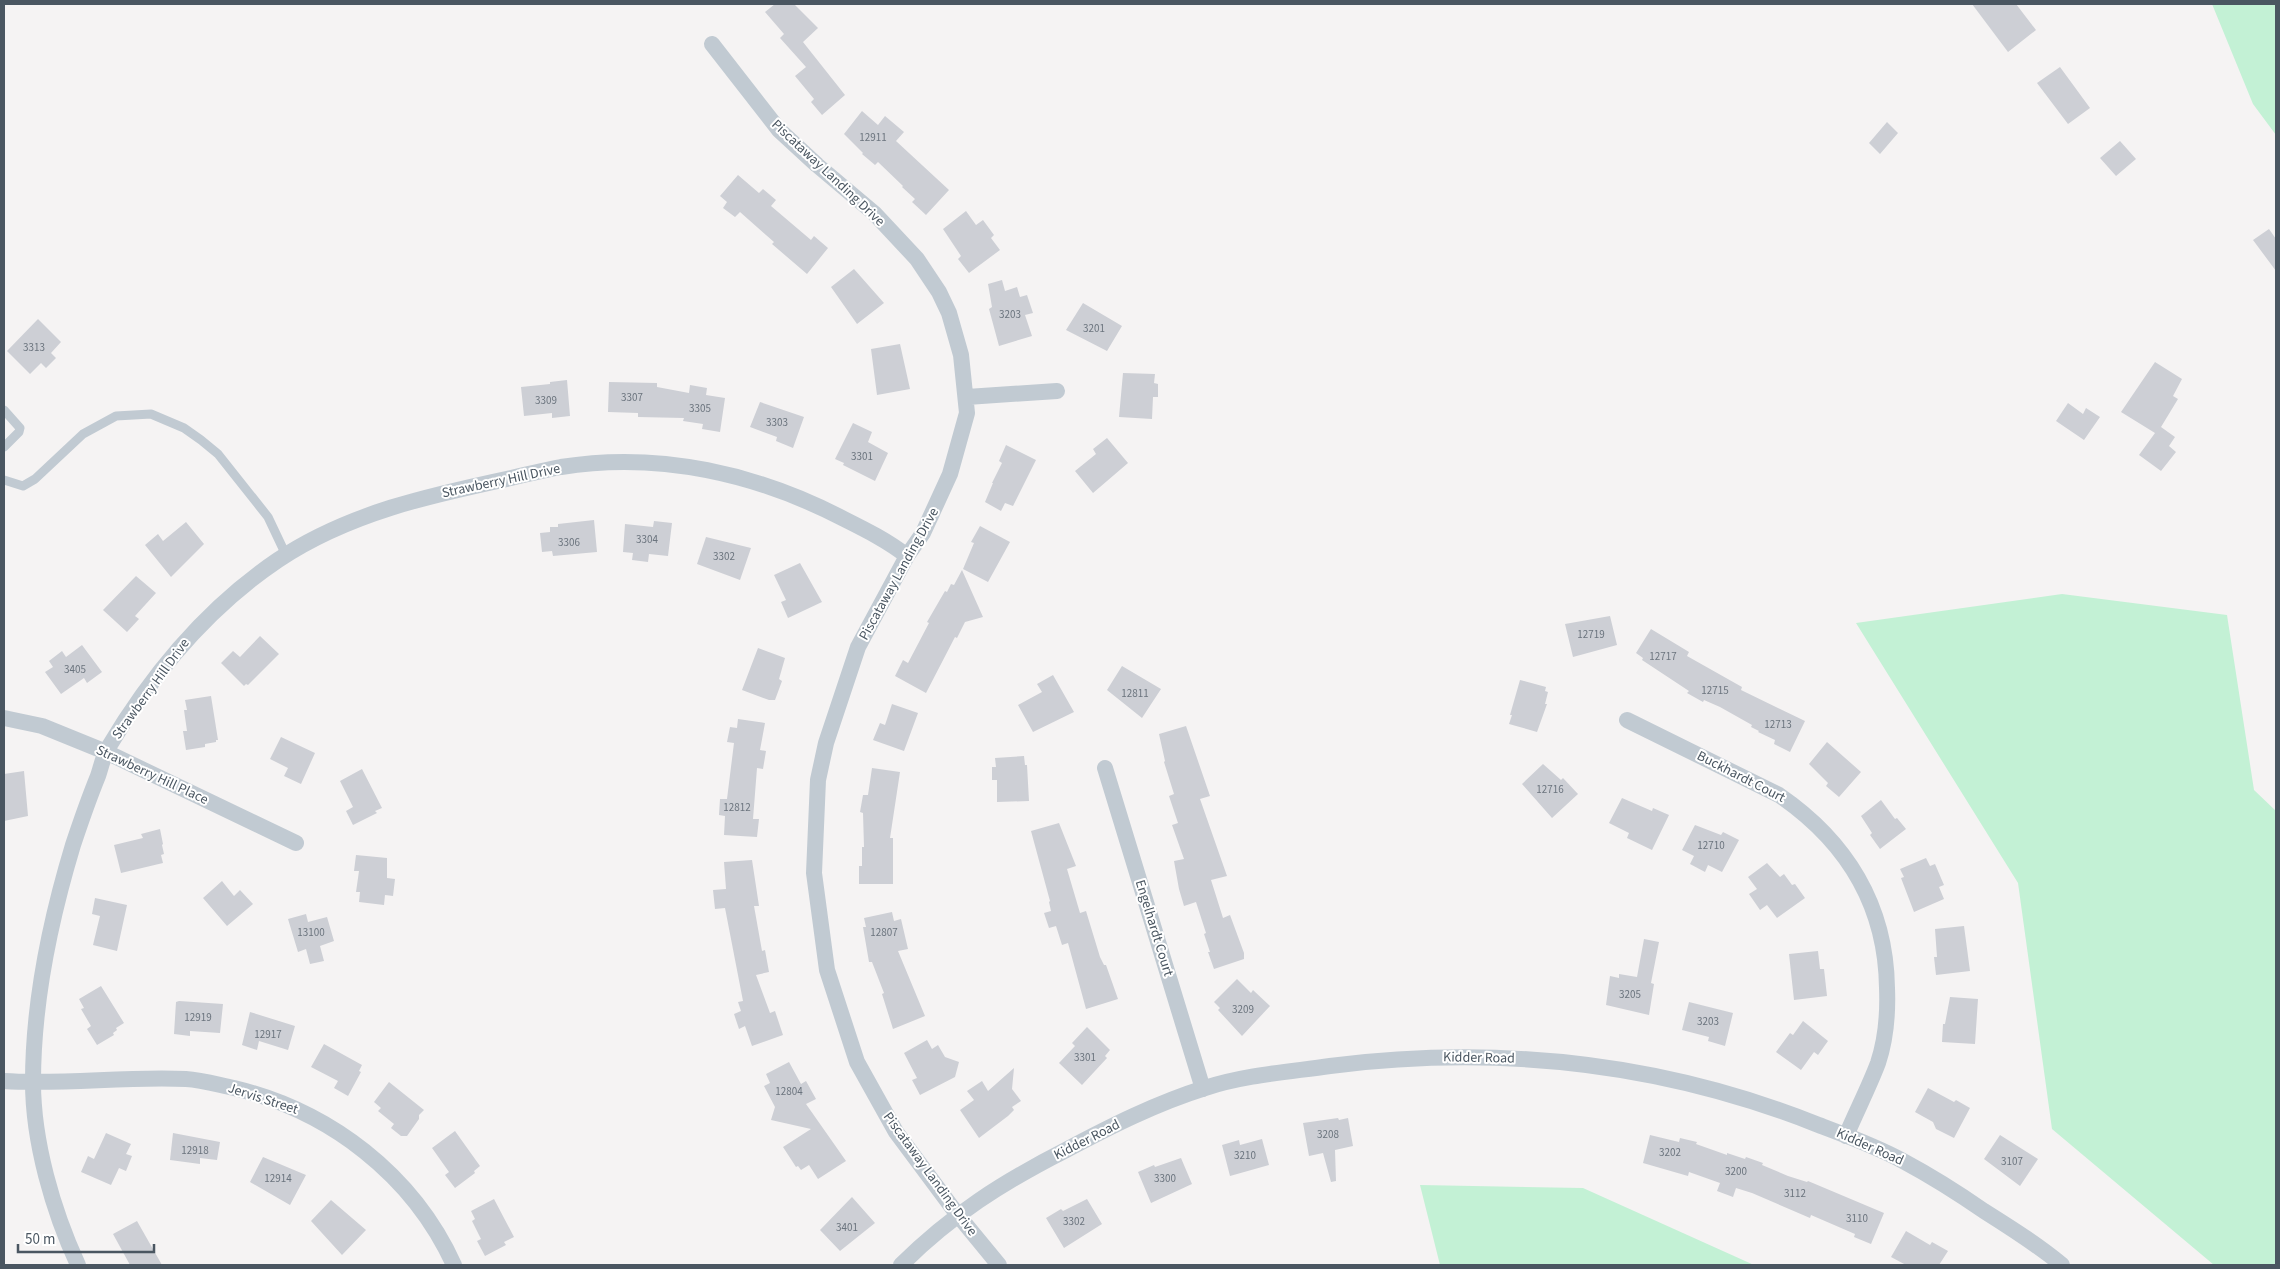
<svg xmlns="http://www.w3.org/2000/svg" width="2280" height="1269" font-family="'Source Sans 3',sans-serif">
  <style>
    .green { fill: #c3f1d5 }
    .building { fill: #cdcfd5 }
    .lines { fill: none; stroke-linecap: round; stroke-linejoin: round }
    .service { stroke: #c1cad2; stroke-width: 9 }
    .minor { stroke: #c1cad2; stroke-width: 16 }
    .labels { text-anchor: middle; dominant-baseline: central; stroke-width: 4; stroke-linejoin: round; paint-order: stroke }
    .number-label { font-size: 11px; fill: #6b747e }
    .street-label { font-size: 14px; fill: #4a5661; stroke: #fff }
  </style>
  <rect width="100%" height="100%" fill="#f5f3f3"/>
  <path class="green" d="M2212,4h64v131l-23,-31z
    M2062,594l165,21 27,175 22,21v454h-62l-162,-136 -34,-246 -162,-260z
    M1420,1185l163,3 171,77h-314z"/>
  <path class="building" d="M775,4h19l24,24 -15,14 42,53 -23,20 -11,-13 3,-3 -19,-23 11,-9 -26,-29 4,-4 -19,-22z
    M1972,4h44l20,26 -28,22z
    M2060,67l30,41 -22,16 -31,-41z
    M862,111l16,14 7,-9 19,16 -8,9 53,49 -23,25 -14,-13 3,-3 -13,-12 1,-1 -25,-24 -3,3 -13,-11 1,-1 -19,-19z
    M1887,122l11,11 -18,21 -11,-11z
    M2120,141l16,18 -20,17 -16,-18z
    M738,175l21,18 4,-4 13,11 -5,6 40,34 3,-4 14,12 -21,26 -35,-30 2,-2 -34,-30 -5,5 -12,-9 4,-6 -7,-6z
    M966,211l10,14 7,-5 11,15 -3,3 9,12 -31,23 -11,-14 3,-3 -18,-27z
    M2269,229l7,10v32l-23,-31z
    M854,269l30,34 -27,21 -26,-37z
    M1002,280l3,11 12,-4 3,10 7,-2 6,18 -8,2 7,21 -33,10 -10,-37 3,-2 -4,-23z
    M1083,303l39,23 -15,25 -41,-21z
    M38,319l23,23 -10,11 5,5 -10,10 -5,-5 -11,11 -23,-23z
    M900,344l10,45 -33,6 -6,-46z
    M2155,362l27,17 -9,17 5,3 -17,28 14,10 -6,9 7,6 -15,19 -22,-16 16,-22 -34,-21z
    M1123,373l32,1 -1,9 4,1v13h-5l-1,22 -33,-2z
    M567,380l3,36 -18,2v-5l-28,3 -3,-29 29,-3v-2z
    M609,382l48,1v4l32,6 1,-8 17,3 -1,7 19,3 -5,34 -18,-3 1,-5 -20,-3 1,-3 -46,-1v-4l-30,-1z
    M760,402l44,15 -11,31 -17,-7 1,-4 -27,-10z
    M2068,403l15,11 3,-6 14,9 -16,23 -28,-19z
    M853,423l19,9 -4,10 20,11 -13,28 -32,-16 1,-2 -9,-4z
    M1107,438l21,25 -35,30 -18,-22 21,-17 -3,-5z
    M1006,445l30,15 -23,46 -8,-3 -4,8 -16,-9 8,-19h-1l10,-20 -3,-2z
    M594,520l3,32 -44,4 -1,-5 -10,1 -2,-19 10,-1v-5h8v-3z
    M654,521l18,2 -4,33 -19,-2 -1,8 -16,-2 1,-7 -10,-1 2,-28 28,3z
    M186,522l18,22 -33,33 -26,-32 13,-11 5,7z
    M980,526l30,16 -22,40 -25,-13 11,-26 -3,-1z
    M706,537l45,11 -11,32 -43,-16z
    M800,563l22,39 -34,16 -7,-16 5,-2 -12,-25z
    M962,570l21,47 -18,5 -8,16 -2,-1 -29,56 -31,-17 8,-16 5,3 21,-40 -2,-1 18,-31 2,1 4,-8 3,1z
    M136,576l20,17 -21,23 4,3 -12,13 -24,-22z
    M1610,616l7,29 -44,12 -8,-33z
    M1651,629l38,23 -2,4 55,31 -1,3 64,31 -15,31 -16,-8 1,-4 -17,-8 1,-1 -8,-4 1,-2 -32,-18 -16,-7 -1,2 -16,-9 2,-2 -47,-31 1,-2 -7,-5z
    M260,636l19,18 -31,31 -2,-1 -2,2 -23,-23 12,-12 7,6z
    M82,645l20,27 -15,11 -3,-5 -23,16 -16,-22 8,-5 -4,-6 13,-10 4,6z
    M758,648l27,10 -6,21 3,2 -7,19h-6l-27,-10z
    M1122,666l39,23 -19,29 -35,-28z
    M1053,675l21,37 -41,20 -15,-27 24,-13 -5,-8z
    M1520,680l26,7 -1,4 3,1 -3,12h2l-10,28 -28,-8 3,-9h-2z
    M211,696l7,44h-2v2l-11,2v3l-19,3 -3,-19h4l-3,-21h3l-2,-10z
    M892,704l26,9 -14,38 -31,-11 7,-17 5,2z
    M738,719l27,4 -5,27 6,1 -3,18 -6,-1 -4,51h6l-2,18 -33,-2 1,-19 -6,-1 1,-16h7l7,-56 -7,-1 3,-15 7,1z
    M1186,726l24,70 -10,3 27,77 -16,4 12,38 7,-3 14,38v6l-30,10 -6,-17h2l-6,-18 2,-1 -10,-31 -12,4 -5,-17 -5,-28 10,-2 -12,-34 6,-2 -9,-27 5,-2 -10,-32 1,-1 -6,-27z
    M281,737l34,16 -14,31 -17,-8 4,-8 -18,-9z
    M1827,742l34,30 -22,25 -13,-11 2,-3 -19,-19z
    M1024,756l1,9h2l2,36 -32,1v-22h-5v-13h4l-1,-9z
    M1543,764l18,16 2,-2 15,16 -26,24 -30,-34z
    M872,768l28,4 -10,66h3v46h-34v-18h3v-19h2l-1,-34 -3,-1 3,-17h5z
    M362,769l20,39 -7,3 2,2 -24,12 -7,-14 7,-4 -13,-26z
    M24,771l4,45 -24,5v-47z
    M1622,798l30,13 1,-3 16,7 -17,35 -25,-12 2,-5 -20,-10z
    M1881,800l14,19 2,-1 9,11 -26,20 -10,-14 2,-2 -11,-17z
    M1059,823l17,43 -9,3 13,44 6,-2 14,46 4,8h2l12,34 -32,10 -18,-66 -6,2 -6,-19 -7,2 -5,-15 7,-2 -2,-9 1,-1 -19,-70z
    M1695,825l26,10 2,-3 16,8 -17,32 -14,-7 -3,7 -15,-8 4,-8 -12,-6z
    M160,829l3,15 -1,1 2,9 -3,1 2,8 -42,10 -7,-28 29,-7 -2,-4z
    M356,855l31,3v20l8,1 -2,17 -8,-1 -1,10 -25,-3 1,-10h-4l3,-21h-5z
    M1926,858l4,8 5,-2 9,21 -5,2 5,12 -30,13 -13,-34 3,-1 -4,-8z
    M752,860l7,46h-5l8,45 3,-1 4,22 -13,3 14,38 5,-2 8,24 -31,11 -7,-20 -6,3 -5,-15 7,-3 -3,-9 5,-1 -18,-93 -10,1 -2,-19 13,-1 -2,-27z
    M1767,863l13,14 4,-3 8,11 3,-1 10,14 -28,20 -10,-13 -7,5 -11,-16 8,-5 -9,-12z
    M222,881l12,15 6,-6 13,14 -26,22 -24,-28z
    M95,898l32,7 -10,46 -24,-6 7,-29 -8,-2z
    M892,912l2,9 7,-2 7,30 -10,2 27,65 -32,13 -11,-35 2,-1 -12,-31h-3l-6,-35h3l-2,-9z
    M306,914l2,8 19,-5 7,24 -14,5 4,15 -14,3 -4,-15 -8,3 -10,-33z
    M1964,926l6,45 -34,4 -2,-18h3l-2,-28z
    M1644,939l15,3 -8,41 3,1 -5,31 -43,-10 4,-29 9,2v-4l18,3z
    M1818,951l2,18h4l3,27 -33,4 -5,-46z
    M1237,979l14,14 2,-3 17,16 -28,30 -24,-26 2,-2 -6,-6z
    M101,986l23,37 -8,5 1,2 -4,3 1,2 -17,10 -10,-16 4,-3 -10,-17 3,-1 -5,-9z
    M1950,997l28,2 -3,45 -33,-2 1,-18h2z
    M179,1001l44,3 -3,29 -30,-2v5l-16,-2 2,-32z
    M1689,1002l44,11 -8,33 -17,-5 1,-4 -27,-7z
    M250,1012l45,14 -7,24 -29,-9 -2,9 -15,-5z
    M1803,1021l25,20 -10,14 -4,-3 -13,18 -25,-18 14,-19 3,2z
    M1087,1027l23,23 -5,6 2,2 -25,27 -23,-22 16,-17 -3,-3z
    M927,1040l5,9 6,-4 7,12 14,5 -4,15 -35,18 -8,-15 5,-2 -13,-25z
    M324,1044l38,21 -3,6 2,1 -13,24 -14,-8 4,-7 -27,-14z
    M789,1062l12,22 5,-3 10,18 -10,5 40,57 -28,18 -9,-14 -8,5 -3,-4 -2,1 -13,-20 28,-18 -40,-9 4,-13 -11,-21 6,-3 -4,-9z
    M1014,1068l-2,21 9,12 -9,6 2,3 -6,6 -29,22 -19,-28 14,-10 -7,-9 15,-10 6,10z
    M389,1082l35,28 -5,5v4l-12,17h-6l-10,-8 3,-4 -16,-13 3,-3 -7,-6z
    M1928,1088l26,14 2,-2 14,8 -16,30 -18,-9 -3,-7 -18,-10z
    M1338,1118l1,2 9,-2 5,28 -18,4 1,31 -5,1 -8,-29 -14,3 -6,-33z
    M455,1131l25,35 -6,5 1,2 -20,15 -10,-13 4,-3 -17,-24z
    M106,1133l25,11 -5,10 6,2 -6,15 -7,-3 -8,17 -30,-13 7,-16 6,3z
    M173,1133l47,9 -3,18 -17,-2v6l-30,-4z
    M1650,1135l29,7 1,-4 17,4 -1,2 31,11v-2l18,6 1,-2 17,6 -1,2 26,11 19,6 1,-1 76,32 -13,31 -17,-7 1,-3 -44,-19 -1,3 -58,-25 -16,-5 -3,9 -16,-6 3,-8 -31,-11 -1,4 -45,-13z
    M2000,1135l38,24 -18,27 -36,-27z
    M1262,1139l7,26 -39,11 -8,-31 17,-5 1,5z
    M263,1157l43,18 -16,30 -40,-23z
    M1181,1158l11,26 -41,19 -13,-31 16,-7 1,2z
    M852,1197l23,26 -35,28 -20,-21z
    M494,1199l20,38 -10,5 2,3 -21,11 -8,-15 4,-2 -9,-18 3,-2 -4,-8z
    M1087,1199l15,25 -38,24 -18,-30 15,-9 2,2z
    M331,1200l35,30 -24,25 -31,-34z
    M137,1221l25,44h-32l-17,-31z
    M1906,1231l24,14 2,-3 16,9 -9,14h-33l-15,-8z"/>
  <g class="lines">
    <path class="service" d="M4,410l16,18 -1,4 -15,15
      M4,480l19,6 12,-7 48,-45 33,-18 35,-2 33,14 17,12 17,14 50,63 18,38"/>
    <path class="minor" d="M712,44l67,86 38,35 57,48 43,46 22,33 10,21 12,42 6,58 -17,61 -27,59 -16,23 -49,91 -32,96 -8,37 -4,93 13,97 30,92 39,70 61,82 42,51
      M967,397l90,-6
      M4,718l38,8 64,26 190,91
      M1627,720l152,75c67,46 107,110 108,193 1,25 -1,51 -9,75 -9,24 -22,49 -32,73
      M1105,768l98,321
      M4,1081c60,4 121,-5 182,-2 16,1 33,6 48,9 96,23 179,87 220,177
      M78,1265c-25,-54 -45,-123 -45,-183 0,-80 17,-161 40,-237 8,-24 16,-47 25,-69 3,-9 5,-19 10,-28 44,-74 99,-140 170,-188 70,-47 153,-65 233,-82 17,-4 34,-8 50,-11 98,-16 197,7 283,52 22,11 44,22 63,37
      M901,1265c50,-50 102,-83 165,-115 45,-24 91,-47 139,-62 40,-13 83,-16 125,-22 166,-21 330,-4 486,58 29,11 60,22 87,37 28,15 55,32 81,50 27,17 54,34 78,54"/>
  </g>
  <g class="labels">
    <g class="number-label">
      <text x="873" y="137">12911</text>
      <text x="1010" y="314">3203</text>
      <text x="1094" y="328">3201</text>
      <text x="34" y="347">3313</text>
      <text x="632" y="397">3307</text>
      <text x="546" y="400">3309</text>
      <text x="700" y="408">3305</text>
      <text x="777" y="422">3303</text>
      <text x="862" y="456">3301</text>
      <text x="647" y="539">3304</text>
      <text x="569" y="542">3306</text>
      <text x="724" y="556">3302</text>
      <text x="1591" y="634">12719</text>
      <text x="1663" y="656">12717</text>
      <text x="75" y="669">3405</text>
      <text x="1715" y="690">12715</text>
      <text x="1135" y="693">12811</text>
      <text x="1778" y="724">12713</text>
      <text x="1550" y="789">12716</text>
      <text x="737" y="807">12812</text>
      <text x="1711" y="845">12710</text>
      <text x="311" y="932">13100</text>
      <text x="884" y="932">12807</text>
      <text x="1630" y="994">3205</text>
      <text x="1243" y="1009">3209</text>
      <text x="198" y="1017">12919</text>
      <text x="1708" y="1021">3203</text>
      <text x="268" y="1034">12917</text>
      <text x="1085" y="1057">3301</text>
      <text x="789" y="1091">12804</text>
      <text x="1328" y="1134">3208</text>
      <text x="195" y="1150">12918</text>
      <text x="1670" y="1152">3202</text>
      <text x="1245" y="1155">3210</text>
      <text x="2012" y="1161">3107</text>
      <text x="1736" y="1171">3200</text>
      <text x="278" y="1178">12914</text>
      <text x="1165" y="1178">3300</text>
      <text x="1795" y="1193">3112</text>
      <text x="1857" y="1218">3110</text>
      <text x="1074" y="1221">3302</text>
      <text x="847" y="1227">3401</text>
    </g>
    <g class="street-label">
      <text transform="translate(828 173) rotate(43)">Piscataway Landing Drive</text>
      <text transform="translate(501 481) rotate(-12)">Strawberry Hill Drive</text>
      <text transform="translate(899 574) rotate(-61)">Piscataway Landing Drive</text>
      <text transform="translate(151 689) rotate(-54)">Strawberry Hill Drive</text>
      <text transform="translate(152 775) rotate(25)">Strawberry Hill Place</text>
      <text transform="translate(1741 777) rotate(27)">Buckhardt Court</text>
      <text transform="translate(1154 928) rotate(73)">Engelhardt Court</text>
      <text transform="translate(1479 1058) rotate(1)">Kidder Road</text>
      <text transform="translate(263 1099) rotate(18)">Jervis Street</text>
      <text transform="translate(1087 1140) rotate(-27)">Kidder Road</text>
      <text transform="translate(1870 1147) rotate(24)">Kidder Road</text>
      <text transform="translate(930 1174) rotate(54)">Piscataway Landing Drive</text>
    </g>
  </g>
  <rect width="2280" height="1269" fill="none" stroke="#4a5661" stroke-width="10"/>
  <path d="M18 1244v8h136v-8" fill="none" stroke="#4a5661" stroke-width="2.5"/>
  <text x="25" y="1244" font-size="15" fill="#4a5661" stroke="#ffffff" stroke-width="4" paint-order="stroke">50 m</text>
</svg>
